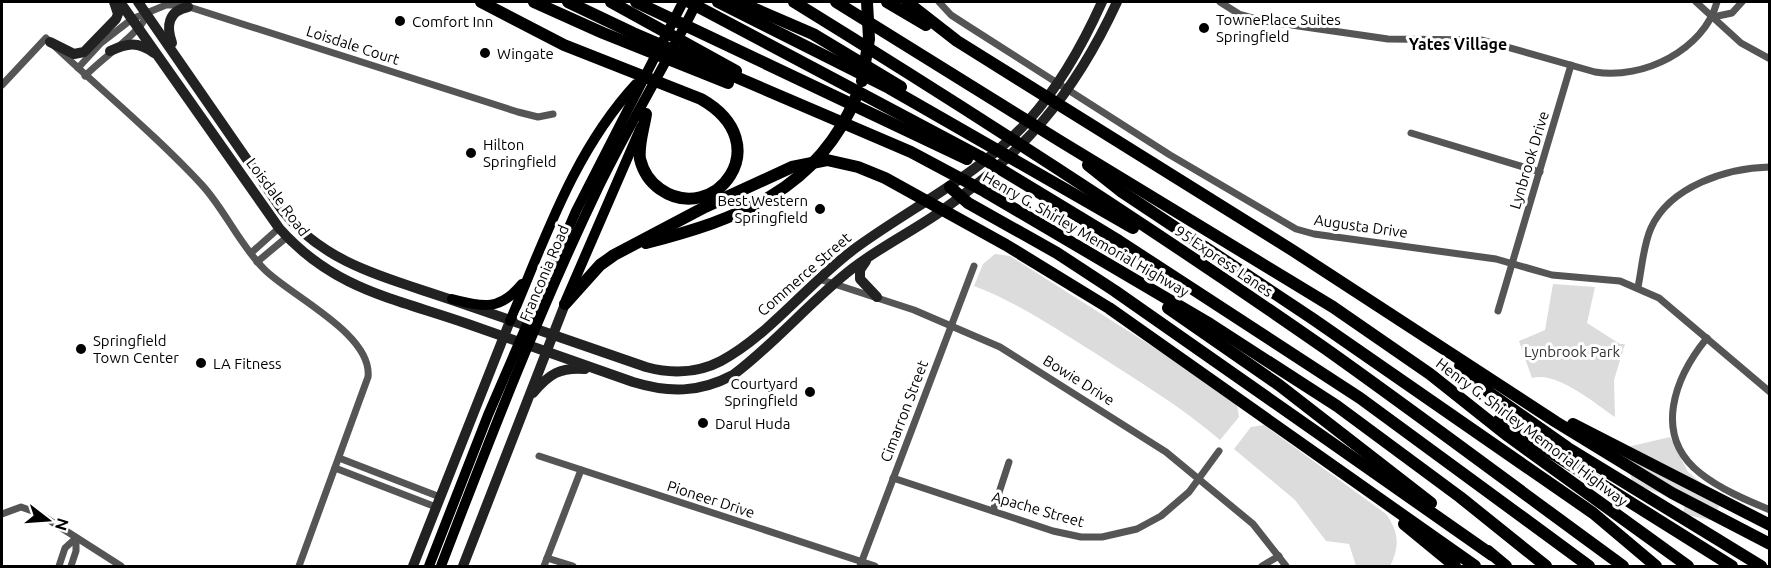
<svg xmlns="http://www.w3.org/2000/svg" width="1771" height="568" viewBox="0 0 1771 568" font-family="Ubuntu,sans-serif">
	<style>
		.green { fill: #dcdcdc }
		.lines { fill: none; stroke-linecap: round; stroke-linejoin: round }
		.street { stroke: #555; stroke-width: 7 }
		.secondary { stroke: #222; stroke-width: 10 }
		.primary { stroke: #000; stroke-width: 10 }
		.highway { stroke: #000; stroke-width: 12 }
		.poi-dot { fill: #000; stroke: #fff; stroke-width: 2 }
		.labels { text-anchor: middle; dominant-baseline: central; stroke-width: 6; stroke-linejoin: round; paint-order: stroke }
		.poi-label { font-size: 15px; fill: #000; stroke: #fff; text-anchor: start }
		.street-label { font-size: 15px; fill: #000; stroke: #fff }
		.park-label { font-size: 15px; fill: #333; stroke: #fff }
		.neighbourhood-label { font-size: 16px; font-weight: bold; fill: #000; stroke: #fff }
	</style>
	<rect width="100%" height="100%" fill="#fff"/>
	<!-- green -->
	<g class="green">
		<path d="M995,254L1010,256L1180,364L1237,405L1239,417L1220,440C1182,407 1138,381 1095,353C1056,329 1017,302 974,286L983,264Z"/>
		<path d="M1553,284L1595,287L1587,323L1620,344H1625L1614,380L1615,417C1594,403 1557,371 1532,378L1519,341L1545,330Z"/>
		<path d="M1264,425L1386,514C1399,532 1400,547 1390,566H1356L1349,544L1326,541L1295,500L1234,449L1251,427Z"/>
		<path d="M1670,437L1688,472L1723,501L1710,520L1683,514L1685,502L1633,484L1623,448Z"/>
	</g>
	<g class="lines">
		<!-- street -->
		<g class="street">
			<path d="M939,2L951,15L968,26L1170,155L1296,229L1314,234L1496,259L1552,275L1620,281L1659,298L1770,392"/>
			<path d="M1220,2L1239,14L1264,21L1388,39L1482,40L1595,72C1643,80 1704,50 1717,2"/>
			<path d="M1696,2L1741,43L1770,59"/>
			<path d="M1713,17L1732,13L1742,2"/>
			<path d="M78,68L101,43L132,19L166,5H183L518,112L538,117L553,114"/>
			<path d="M85,76C102,58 140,33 147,15"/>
			<path d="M2,85L46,38C97,87 153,132 202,185C225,210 239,244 264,269C289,295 373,334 368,377L299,566"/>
			<path d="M1411,133L1540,172"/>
			<path d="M251,253L279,228"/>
			<path d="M257,262L287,237"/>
			<path d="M819,279L914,310L1000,347L1166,452L1253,524L1286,566"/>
			<path d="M1638,287C1642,268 1643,246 1651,228C1670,186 1727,168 1770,167"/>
			<path d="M1498,311L1571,65"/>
			<path d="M1707,338C1675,377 1652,435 1700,473C1720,489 1746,500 1770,510"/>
			<path d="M539,456L875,566"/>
			<path d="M339,458L440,497"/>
			<path d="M335,468L436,507"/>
			<path d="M893,478L1053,531L1081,537H1102L1137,529L1161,516L1189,492L1219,451"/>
			<path d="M993,511L1009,462"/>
			<path d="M2,514L21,507L38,513L121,566"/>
			<path d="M547,558L573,566"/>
			<path d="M59,566L65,548L76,538"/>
			<path d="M71,566L76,551V538"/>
			<path d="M544,566L581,470"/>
			<path d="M860,566L974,266"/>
			<path d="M1262,566L1279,556"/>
		</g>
		<!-- secondary -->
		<g class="secondary">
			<path d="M120,2L279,228C334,290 394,298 468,324C523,343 578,363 633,382C669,393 699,393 733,375C776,343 810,301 853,268C879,248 909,233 937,214C1023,154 1073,97 1117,2"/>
			<path d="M138,2L282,210C325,265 389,278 452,300C517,322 581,345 646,367C671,374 698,373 721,361C770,335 811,280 857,247C915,205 979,175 1028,121C1060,86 1083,44 1102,2"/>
			<path d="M50,42L74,54L84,52L116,19L118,14L114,2"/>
			<path d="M172,43C166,26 168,11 188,7"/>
			<path d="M110,51C127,43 138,41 154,53"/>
			<path d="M866,261L860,270V279L877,297"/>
			<path d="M533,393C549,374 560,367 585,369"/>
			<path d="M413,566L510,321"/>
			<path d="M463,566L565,304"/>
		</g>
		<!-- primary -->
		<g class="primary">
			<path d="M452,299C484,307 500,311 522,284"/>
			<path d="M566,300L641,127"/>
			<path d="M510,321C545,239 574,151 636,84"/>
			<path d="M429,566L488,415L576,211L683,2"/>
			<path d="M441,566C490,438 540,309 599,186C630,123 666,64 697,2"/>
		</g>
		<!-- highway -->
		<g class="highway">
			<path d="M481,2L564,45L701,99C780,144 714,227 660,189C650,182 643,171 640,159C638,145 644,128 646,114"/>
			<path d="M534,2L603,33L728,83"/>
			<path d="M568,2L633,33L911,152L984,191L1210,324L1337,406L1460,497L1546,566"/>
			<path d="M611,2L736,71"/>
			<path d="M636,2L967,159"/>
			<path d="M689,2L979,156L1119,241L1360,398L1589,566"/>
			<path d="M718,2L889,88L1133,228"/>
			<path d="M739,2L813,34L901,87"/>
			<path d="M794,2C974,113 1152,228 1326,349C1426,420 1524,494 1623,566"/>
			<path d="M836,2L1060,141L1333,307L1430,374L1508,436L1688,566"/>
			<path d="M887,2L926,25"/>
			<path d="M907,2L957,41L1292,250L1556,422L1672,493L1770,544"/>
			<path d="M862,81L869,39L867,2"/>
			<path d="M1088,165L1122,192L1313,319L1593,513L1656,566"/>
			<path d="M950,187L968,203L1057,253L1115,291L1492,555"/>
			<path d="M646,243C738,219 817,191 856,97"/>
			<path d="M565,304L600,265L614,255L705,207L792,167L827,160L858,167L885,178L1006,245L1109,308L1475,566"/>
			<path d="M1168,308L1279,385L1431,503"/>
			<path d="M1460,366L1491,394L1568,448L1761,566"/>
			<path d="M1499,420L1732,566"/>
			<path d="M1573,424L1770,525"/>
			<path d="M1404,524L1455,566"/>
			<path d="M1488,551L1506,566"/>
		</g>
	</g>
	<!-- markers -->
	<g class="poi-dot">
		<circle cx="400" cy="21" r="6"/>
		<circle cx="1204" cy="28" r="6"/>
		<circle cx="485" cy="53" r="6"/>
		<circle cx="471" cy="153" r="6"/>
		<circle cx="820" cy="209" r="6"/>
		<circle cx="81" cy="349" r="6"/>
		<circle cx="201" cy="363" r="6"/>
		<circle cx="810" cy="392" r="6"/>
		<circle cx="703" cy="423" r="6"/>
	</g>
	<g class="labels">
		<!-- poi labels -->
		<g class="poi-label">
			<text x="1216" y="19">TownePlace Suites<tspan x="1216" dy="17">Springfield</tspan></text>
			<text x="412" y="21">Comfort Inn</text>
			<text x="497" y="53">Wingate</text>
			<text x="483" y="144">Hilton<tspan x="483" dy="17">Springfield</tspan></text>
			<text x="808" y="200" text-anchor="end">Best Western<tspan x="808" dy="17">Springfield</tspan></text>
			<text x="93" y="340">Springfield<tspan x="93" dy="17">Town Center</tspan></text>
			<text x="213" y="363">LA Fitness</text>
			<text x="798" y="383" text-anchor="end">Courtyard<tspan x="798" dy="17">Springfield</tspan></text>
			<text x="715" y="423">Darul Huda</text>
		</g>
		<!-- street labels -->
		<g class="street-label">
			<text transform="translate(353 45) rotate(18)">Loisdale Court</text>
			<text transform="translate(1529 160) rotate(-73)">Lynbrook Drive</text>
			<text transform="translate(278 197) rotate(53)">Loisdale Road</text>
			<text transform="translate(1361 226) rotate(8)">Augusta Drive</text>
			<text transform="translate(1086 234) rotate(30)">Henry G. Shirley Memorial Highway</text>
			<text transform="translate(1224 261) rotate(34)">95 Express Lanes</text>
			<text transform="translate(544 273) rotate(-67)">Franconia Road</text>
			<text transform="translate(804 274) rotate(-41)">Commerce Street</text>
			<text transform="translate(1079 380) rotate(32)">Bowie Drive</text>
			<text transform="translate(904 411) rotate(-69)">Cimarron Street</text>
			<text transform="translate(1532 432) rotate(37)">Henry G. Shirley Memorial Highway</text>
			<text transform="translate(711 499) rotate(18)">Pioneer Drive</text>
			<text transform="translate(1038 509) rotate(16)">Apache Street</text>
		</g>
		<!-- park labels -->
		<g class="park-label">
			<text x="1572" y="351">Lynbrook Park</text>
		</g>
		<!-- neighbourhood labels -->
		<g class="neighbourhood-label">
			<text x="1458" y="44">Yates Village</text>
		</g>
	</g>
	<!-- border -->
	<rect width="1771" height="568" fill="none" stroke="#000000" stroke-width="6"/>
	<!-- north arrow -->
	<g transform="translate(48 520) rotate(107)" stroke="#ffffff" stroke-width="4.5" paint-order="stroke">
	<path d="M0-4.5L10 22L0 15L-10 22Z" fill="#000000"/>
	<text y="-9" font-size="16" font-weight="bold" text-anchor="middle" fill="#000000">N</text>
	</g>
</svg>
